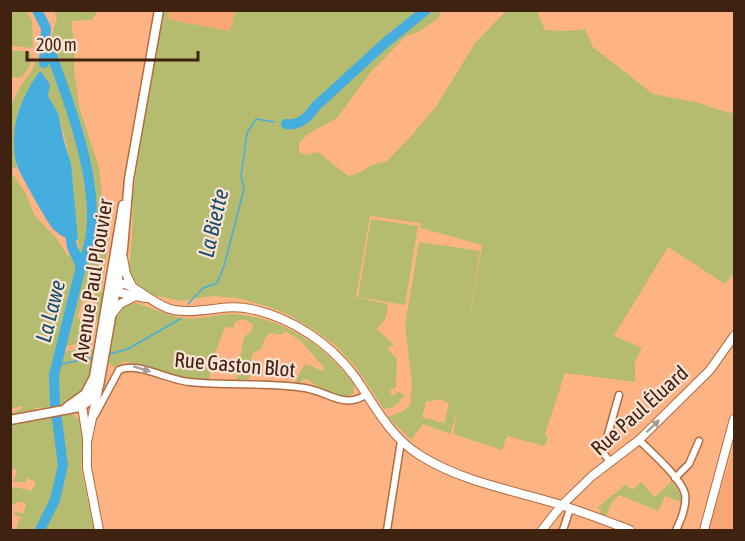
<svg xmlns="http://www.w3.org/2000/svg" width="745" height="541" viewBox="0 0 745 541" font-family="'Asap Condensed',sans-serif">
	<style>
		.built { fill: #f8a774 }
		.green { fill: #b6bc6f; fill-rule: evenodd }
		.water { fill: #46aedf }
		.lines { fill: none; stroke-linecap: round; stroke-linejoin: round }
		.stream { stroke: #46aedf; stroke-width: 1.5 }
		.river { stroke: #46aedf; stroke-width: 10 }
		.minor-casing { stroke: #b16c3f; stroke-width: 9 }
		.tertiary-casing { stroke: #b16c3f; stroke-width: 10 }
		.secondary-casing { stroke: #b16c3f; stroke-width: 11 }
		.minor { stroke: #fff; stroke-width: 6 }
		.tertiary { stroke: #fff; stroke-width: 8 }
		.secondary { stroke: #fff; stroke-width: 8 }
		.oneway { fill: #a99c93 }
		.labels { text-anchor: middle; dominant-baseline: central; stroke-width: 4.5; stroke-linejoin: round; paint-order: stroke }
		.street-label { font-size: 21px; fill: #3f220f; stroke: #fae2d4 }
		.water-label { font-size: 22px; font-style: italic; fill: #144d66; stroke: #fae2d4 }
	</style>
	<rect width="100%" height="100%" fill="#feb385"/>
	<!-- built -->
	<g class="built">
		<path d="M169,11H235L230,31L171,20L168,17Z"/>
		<path d="M734,443V530H704L706,518L717,503Z"/>
	</g>
	<!-- green -->
	<g class="green">
		<path d="M11,10L26,11L32,20L33,48L11,46Z"/>
		<path d="M53,11H98L92,20L71,21L75,49L74,69L79,106L99,167L104,215L109,236L101,293L107,292L102,322L95,321L93,311L95,294L84,295L77,318L91,323L90,330L85,341L66,347L64,352L86,347L96,351C89,390 78,408 35,408V410L11,416V413L23,408L20,406L11,409L10,170L25,192L35,216L57,239L68,256L79,248C69,195 77,145 48,96L14,147L17,167L11,169V105L21,85L32,70L36,60L47,52L57,18Z"/>
		<path d="M163,11H169L168,17L171,20L230,31L235,11H441L439,18L417,33L406,36L371,72L337,118L308,134L299,143V152L306,155L318,152L348,176C366,173 367,163 386,162L412,135L437,105L475,43L506,11H537L545,30L565,31L585,29L593,47L653,94L699,103L726,112L734,113V273L725,284L668,247L614,336L642,348L635,362V382L565,373L545,434L548,439L544,446L507,436L502,450L453,434L457,413L450,434L423,424L411,440L388,417L403,411L410,405L412,385L405,325L419,242L480,251L467,336L482,245L421,228L420,223L370,216L356,297L388,304L386,318L377,329L394,345L387,348L397,359L396,387L390,391L392,396L399,392L405,395C399,403 394,409 384,409L355,366L334,344L316,331L289,315L272,308L238,298L212,296L182,301L147,294L133,279L129,268L132,238L133,195L145,110ZM441,399L449,404L444,423L422,417L426,402Z"/>
		<path d="M11,50L30,52C34,62 28,69 22,77L11,78Z"/>
		<path d="M371,219L418,226L405,305L358,297Z"/>
		<path d="M136,303C153,308 167,316 184,318C200,320 215,314 230,314C280,315 325,345 354,384V393L346,397L316,390L317,386L306,379L302,380L300,385H294L302,368L306,364L323,371L324,368L301,341L285,331L281,335L270,333L265,338L261,349L252,354L249,379L236,381L244,337L251,332L253,325C247,320 243,318 235,322L233,328L225,327L214,356L209,380H190L126,361L114,367L106,361C108,355 111,349 112,343C115,323 110,306 136,303Z"/>
		<path d="M66,412L72,413L81,422L83,436L81,468L94,530H11V528L16,530L19,520L23,518L14,515L15,511L23,514L26,504L17,501L16,505L11,503V490L15,487L32,491L36,482L27,478L26,482H13L17,471L11,468V424Z"/>
		<path d="M672,481L681,495V502L665,496L658,511L619,495L612,502L606,517L599,515L601,510L597,508L626,484L632,490L641,482L655,497Z"/>
	</g>
	<!-- water -->
	<path class="water" d="M40,71L50,84L48,96L58,113L64,141L71,164L78,240C70,241 59,235 53,229C46,220 23,179 18,168C15,161 14,152 14,145C13,118 24,93 40,71Z"/>
	<g class="lines">
		<!-- stream -->
		<g class="stream">
			<path d="M188,304L203,288L217,283L224,266L244,189L241,176L247,133L256,119L274,122"/>
			<path d="M110,354L128,349L180,319"/>
			<path d="M56,365L92,358"/>
		</g>
		<!-- river -->
		<g class="river">
			<path d="M37,10L46,28L44,63"/>
			<path d="M46,39C67,99 113,207 81,266"/>
			<path d="M286,124C300,126 308,117 316,106L385,43L426,10"/>
			<path d="M40,530L55,500L63,465L55,405L54,375L81,266L72,247L69,227"/>
		</g>
		<!-- minor casing -->
		<g class="minor-casing">
			<g id="minor">
				<path d="M95,415L119,370C137,361 169,381 190,382C228,386 267,382 305,388C329,392 343,409 366,395"/>
				<path d="M639,440C651,452 681,478 685,494C687,506 681,520 676,530"/>
				<path d="M609,461L603,452L619,395"/>
				<path d="M675,478L689,464L699,441"/>
				<path d="M387,530L401,441"/>
				<path d="M563,530L570,509"/>
			</g>
		</g>
		<!-- tertiary casing -->
		<g class="tertiary-casing">
			<g id="tertiary">
				<path d="M123,258L126,274L132,286"/>
				<path d="M115,284L121,293L146,298"/>
				<path d="M113,287L118,283C137,284 153,306 174,310C200,315 225,303 251,309C292,318 330,343 355,377C375,406 390,437 421,456C463,482 512,490 558,504C582,512 607,521 630,530"/>
				<path d="M112,314L120,304L134,297"/>
				<path d="M98,390L87,442V468L99,530"/>
				<path d="M87,438L82,406L93,388L96,376"/>
				<path d="M542,530L561,506L592,476L639,440L710,370L734,336"/>
				<path d="M704,530L734,419"/>
			</g>
		</g>
		<!-- secondary casing -->
		<g class="secondary-casing">
			<g id="secondary">
				<path d="M67,407L85,394L94,377L123,205"/>
				<path d="M10,420L80,407C90,402 95,396 99,386L123,249L129,179L159,10"/>
			</g>
		</g>
		<!-- minor -->
		<use href="#minor" class="minor"/>
		<!-- tertiary -->
		<use href="#tertiary" class="tertiary"/>
		<!-- secondary -->
		<use href="#secondary" class="secondary"/>
	</g>
	<!-- one-way arrows -->
	<defs><path id="oneway-solid" d="M-6-.8H1V-3.2L6.5 0L1 3.2V.8H-6Z" transform="scale(1.5)"/></defs>
	<g class="oneway">
		<use href="#oneway-solid" transform="translate(142 369) rotate(17)"/>
		<use href="#oneway-solid" transform="translate(653 426) rotate(-44)"/>
	</g>
	<g class="labels">
		<!-- street labels -->
		<g class="street-label">
			<text transform="translate(92 280) rotate(-81)">Avenue Paul Plouvier</text>
			<text transform="translate(235 364) rotate(5)">Rue Gaston Blot</text>
			<text transform="translate(639 410) rotate(-42)">Rue Paul Éluard</text>
		</g>
		<!-- water labels -->
		<g class="water-label">
			<text transform="translate(213 223) rotate(-77)">La Biette</text>
			<text transform="translate(50 311) rotate(-76)">La Lawe</text>
		</g>
	</g>
	<!-- border -->
	<rect width="745" height="541" fill="none" stroke="#3f220f" stroke-width="24"/>
	<!-- scale -->
	<path d="M27 51v9h171v-9" fill="none" stroke="#3f220f" stroke-width="3"/>
	<text x="36" y="51" font-size="18" fill="#3f220f" stroke="#fae2d4" stroke-width="4.5" paint-order="stroke">200 m</text>
</svg>
